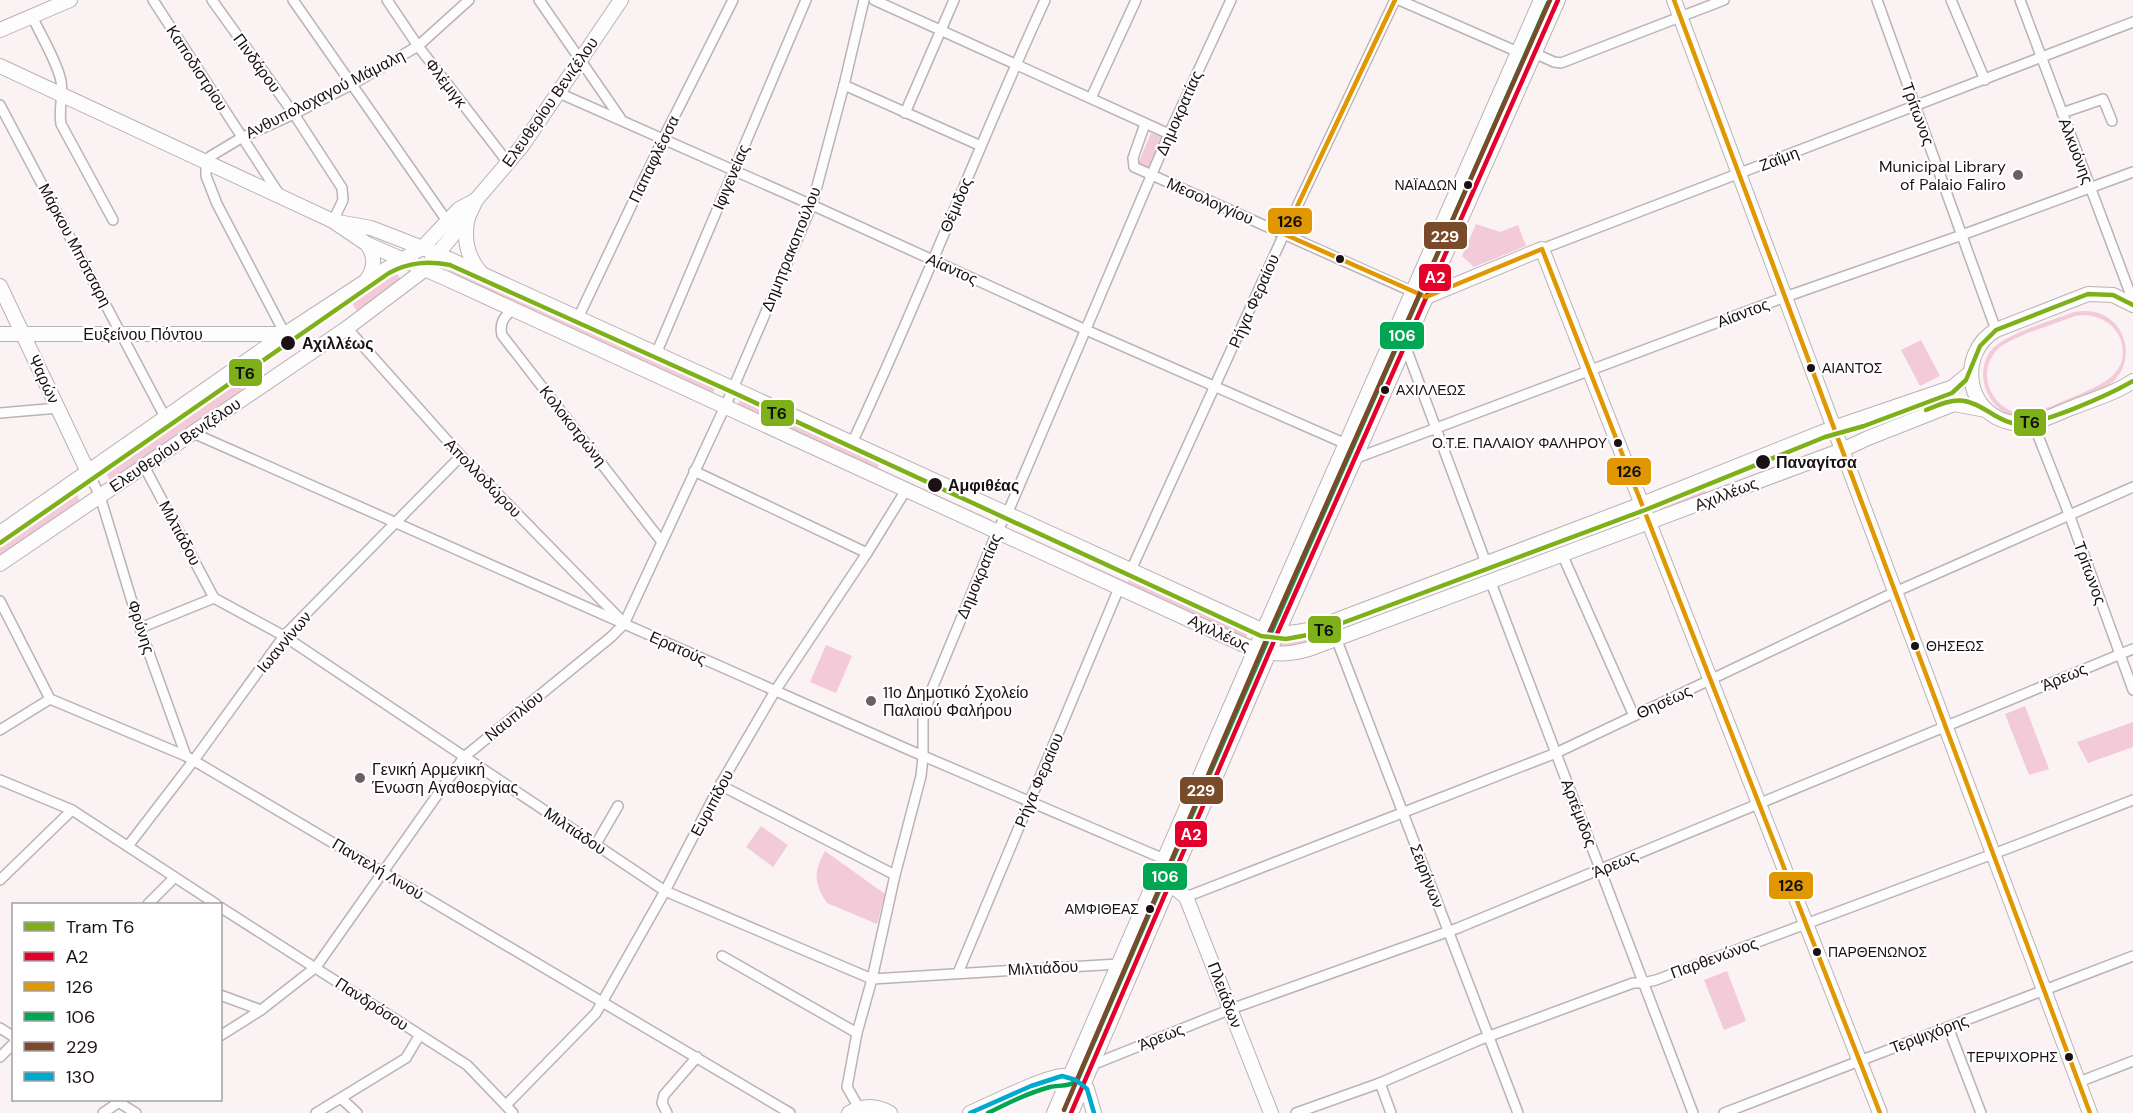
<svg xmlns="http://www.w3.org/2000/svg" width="2133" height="1113" viewBox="0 0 2133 1113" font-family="'DM Sans',sans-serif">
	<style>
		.green { fill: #f3cad8; fill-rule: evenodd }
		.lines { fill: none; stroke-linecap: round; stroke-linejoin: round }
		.street-casing { stroke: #bbb2b4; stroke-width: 12 }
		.secondary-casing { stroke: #bbb2b4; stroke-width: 16 }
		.street { stroke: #fefdfd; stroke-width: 9 }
		.secondary { stroke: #fefdfd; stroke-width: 14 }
		.bus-1-casing { stroke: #fff; stroke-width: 9 }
		.bus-2-casing { stroke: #fff; stroke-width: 9 }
		.bus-3-casing { stroke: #fff; stroke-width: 9 }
		.bus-4-casing { stroke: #fff; stroke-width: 9 }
		.bus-5-casing { stroke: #fff; stroke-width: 9 }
		.bus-1 { stroke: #e4002b; stroke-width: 4.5 }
		.bus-2 { stroke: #e19702; stroke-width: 4.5 }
		.bus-3 { stroke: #00a651; stroke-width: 4.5 }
		.bus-4 { stroke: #7a4b2a; stroke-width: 4.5 }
		.bus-5 { stroke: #00a9ce; stroke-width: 4.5 }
		.tram-1-casing { stroke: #fff; stroke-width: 9 }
		.tram-1 { stroke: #7eb01a; stroke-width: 4.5 }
		.poi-dot { fill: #696063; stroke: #fff; stroke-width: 2 }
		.bus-dot { fill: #1b1115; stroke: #fff; stroke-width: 2 }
		.labels { text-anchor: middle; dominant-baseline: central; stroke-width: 4.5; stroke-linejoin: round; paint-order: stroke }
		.bus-label { font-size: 14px; fill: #1b1115; stroke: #fff; text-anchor: end }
		.street-label { font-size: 16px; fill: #1b1115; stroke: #fff }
		.poi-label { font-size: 16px; fill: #1b1115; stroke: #fff; text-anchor: start }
		.stop-label { font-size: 16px; font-weight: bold; fill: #1b1115; stroke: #fff; text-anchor: start }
		.line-badge { stroke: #fff; stroke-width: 2 }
		.badge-label { font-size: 16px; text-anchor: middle; font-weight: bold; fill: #fff }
		.pale-badge-label { font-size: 16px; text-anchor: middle; font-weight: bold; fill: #111 }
	</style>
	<rect width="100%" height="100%" fill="#fbf2f4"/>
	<!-- green -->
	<g class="green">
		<path d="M1151,133L1163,138L1149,171L1137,166Z"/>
		<path d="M1476,224L1500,232L1518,225L1526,246L1474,267L1462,256Z"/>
		<path d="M452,264L717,384L712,395L447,274Z"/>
		<path d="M393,268L403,283L359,314L348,297Z"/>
		<path d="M2083,311C2091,311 2098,312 2105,316C2131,330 2133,368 2109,385C2098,393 2048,412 2033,416C1994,426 1967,375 1994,347C2009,333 2053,320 2074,312ZM2083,315C2099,316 2113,322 2120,338C2133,374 2099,386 2073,397C2060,402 2048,408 2035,412C2000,422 1972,379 1996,351C2008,337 2056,324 2075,316Z"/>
		<path d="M1921,340L1940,376L1920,386L1901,350Z"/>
		<path d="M235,377L245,393L112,484L104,469Z"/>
		<path d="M742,395L995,513L994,516L879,464L878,468L992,520L990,524L737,406Z"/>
		<path d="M1822,436L1824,441L1704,487L1706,493L1827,448L1829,452L1663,515L1658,501Z"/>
		<path d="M75,488L81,505L0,560V538Z"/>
		<path d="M1625,515L1628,525L1587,540L1585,537L1573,541L1572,539L1566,541L1565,537Z"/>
		<path d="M1017,522L1243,626L1241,630L1248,633L1245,640L1011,534L1013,530L1128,582L1129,578L1015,526Z"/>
		<path d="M1548,544L1551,549L1563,545L1565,549L1474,582L1470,573Z"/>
		<path d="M1465,574L1468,584L1310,643L1280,648L1285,635Z"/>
		<path d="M826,645L852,656L836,693L810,682Z"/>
		<path d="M2025,706L2049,769L2029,775L2005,714Z"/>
		<path d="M2133,722V747L2088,763L2077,742Z"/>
		<path d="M761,826L788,845L773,867L746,847Z"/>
		<path d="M825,851L885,894L877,924L827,903C813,883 814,871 825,851Z"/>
		<path d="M1727,971L1746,1021L1724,1030L1704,980Z"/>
	</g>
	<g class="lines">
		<!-- street casing -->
		<g class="street-casing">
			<g id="street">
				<path d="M153,0L279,194"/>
				<path d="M212,0L294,114L342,188L343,200L333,221"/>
				<path d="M293,0L447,221"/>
				<path d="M387,0L418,46L509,164"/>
				<path d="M539,0L621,119"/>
				<path d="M874,0L1169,134"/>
				<path d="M1399,0L1518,52"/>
				<path d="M1877,0L1996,330"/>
				<path d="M1951,0L1985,80"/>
				<path d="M2020,0L2133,301"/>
				<path d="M32,16C41,36 54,56 60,77C65,92 58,108 61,124L113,220"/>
				<path d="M1534,53L1554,62L1561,63L1724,0"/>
				<path d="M844,85L981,146"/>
				<path d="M559,93L812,205L1086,330L1346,444"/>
				<path d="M1091,98L1136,0"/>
				<path d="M0,105L166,419"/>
				<path d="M905,113L954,0"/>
				<path d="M2062,113L2103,99L2112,121"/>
				<path d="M1145,124L1133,158L1134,167L1413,292"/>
				<path d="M1542,249L2133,22"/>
				<path d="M513,309C504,317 499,323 502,335L662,542"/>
				<path d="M578,318L663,139L733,0"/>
				<path d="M347,328L461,456L620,619"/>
				<path d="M285,334L217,204L206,176V162L211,156L241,138L294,114L351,85L418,46L469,0"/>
				<path d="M1405,345L1486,563"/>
				<path d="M656,354L806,0"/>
				<path d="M0,413L58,408"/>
				<path d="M2033,423L2069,514L2133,690"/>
				<path d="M193,433L907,749L1164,859"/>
				<path d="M852,443C921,297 978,146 1045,0"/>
				<path d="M1354,459L1785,297L1962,235L2133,172"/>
				<path d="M144,466L214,598L284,636L665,891L872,979L1118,964"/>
				<path d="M694,471L867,553"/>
				<path d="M88,472L100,496L140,628L186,756"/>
				<path d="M1562,554L1634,716"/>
				<path d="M1131,570L1284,234L1395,0"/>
				<path d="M1490,580L1693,1113"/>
				<path d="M0,601L50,699L186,756L790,1113"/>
				<path d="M140,628L214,598"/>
				<path d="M1336,638L1518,1113"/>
				<path d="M0,730L50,699"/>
				<path d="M0,780L72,810L216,904"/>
				<path d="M720,785L895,875"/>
				<path d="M596,844L618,806"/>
				<path d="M128,846L194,760L284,636L461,456"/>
				<path d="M0,880L72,810"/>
				<path d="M1186,897L1556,753L1895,592L2133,487"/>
				<path d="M148,904L174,878"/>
				<path d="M220,907L467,1065L513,1113"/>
				<path d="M722,956L857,1033"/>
				<path d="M958,973L1119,588"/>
				<path d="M220,995L261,1010"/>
				<path d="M1948,1027L1981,1113"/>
				<path d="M0,1028L14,1037"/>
				<path d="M220,1036L261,1010L316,967L464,757L611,637L624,624L728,400L812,205L844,85L864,0"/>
				<path d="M0,1057L14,1043"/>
				<path d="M1092,1065L1231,1009L1458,928L2133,649"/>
				<path d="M2079,1082L2133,1061"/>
				<path d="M1380,1083L1391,1113"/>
				<path d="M342,1099L357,1113"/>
				<path d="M115,1100L136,1113"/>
				<path d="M506,1105L596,1013L665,891L720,785L775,691L867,553L906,490"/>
				<path d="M859,1108L847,1087L857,1033L872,979L895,875L921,776L923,757V719L932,689L997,532L1011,505L1169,134L1231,0"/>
				<path d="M103,1113L122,1100"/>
				<path d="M316,1113L406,1058L419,1036"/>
				<path d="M667,1113L662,1103L664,1095L697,1057"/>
				<path d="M1296,1113L1380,1083L1479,1040L1633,983H1643L1656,980L2009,848L2133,800"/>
				<path d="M1724,1113L2133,956"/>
			</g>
		</g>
		<!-- secondary casing -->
		<g class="secondary-casing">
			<g id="secondary">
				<path d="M1674,0L2090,1113"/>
				<path d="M0,30L70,0"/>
				<path d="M0,66L333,221L367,244L445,278L1244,645C1267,655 1285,656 1309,649L1842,450L1868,438L1954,404L1986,410"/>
				<path d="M468,217C463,238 467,257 481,273"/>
				<path d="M338,222L371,228L438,254L1264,631C1282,635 1298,633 1316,628L1642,504L1833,428L1953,387L1970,373"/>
				<path d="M366,281C375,268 376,257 367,244"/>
				<path d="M0,286L88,472"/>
				<path d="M1423,296L1426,297L1542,249L1880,1113"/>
				<path d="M2133,305L2113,295L2088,294L1996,330C1957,353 1965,415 2013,423C2019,424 2025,424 2031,423C2046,420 2060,412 2074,407C2094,399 2116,393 2133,381"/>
				<path d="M0,334H285"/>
				<path d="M0,533L285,334L366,281L422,248L459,209L476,200"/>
				<path d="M0,564L347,328L424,270L468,217L476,200L522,146L621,0"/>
				<path d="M1170,884L1186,897L1271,1113"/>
				<path d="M849,1113C863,1105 876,1105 890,1113"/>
				<path d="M970,1113C988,1105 1047,1076 1062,1076C1071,1076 1081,1083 1087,1089L1094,1113"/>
				<path d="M1054,1113L1255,650L1541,0"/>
				<path d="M1071,1113L1277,634L1558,0"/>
			</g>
		</g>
		<!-- street -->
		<use href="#street" class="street"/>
		<!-- secondary -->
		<use href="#secondary" class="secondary"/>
		<!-- bus-1 casing -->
		<g class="bus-1-casing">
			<path id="bus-1" d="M1071,1113L1277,634L1558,0"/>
		</g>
		<!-- bus-2 casing -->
		<g class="bus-2-casing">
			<g id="bus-2">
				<path d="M1395,0L1284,234L1426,297L1542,249L1880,1113"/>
				<path d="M1674,0L2090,1113"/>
			</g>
		</g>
		<!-- bus-3 casing -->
		<g class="bus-3-casing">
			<path id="bus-3" d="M988,1113C1008,1103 1028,1093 1050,1087C1058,1085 1070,1087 1077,1081L1262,653L1548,3"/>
		</g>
		<!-- bus-4 casing -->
		<g class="bus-4-casing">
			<path id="bus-4" d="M1064,1110L1270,631L1550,0"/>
		</g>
		<!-- bus-5 casing -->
		<g class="bus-5-casing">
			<path id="bus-5" d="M970,1113L1031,1086L1062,1076L1076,1080L1087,1089L1094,1113"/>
		</g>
		<!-- bus-1 -->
		<use href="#bus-1" class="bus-1"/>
		<!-- bus-2 -->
		<use href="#bus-2" class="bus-2"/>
		<!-- bus-3 -->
		<use href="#bus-3" class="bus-3"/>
		<!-- bus-4 -->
		<use href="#bus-4" class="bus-4"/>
		<!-- bus-5 -->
		<use href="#bus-5" class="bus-5"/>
		<!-- tram-1 casing -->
		<g class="tram-1-casing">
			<g id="tram-1">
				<path d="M1926,410C1958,396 1965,397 1994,415C2001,419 2008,423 2016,424C2040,426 2111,394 2133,381"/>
				<path d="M0,543L389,273C409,262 428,261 450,265L732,392L1261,636L1286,639L1313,634L1645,510L1825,437L1864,426L1952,393L1966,380L1980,346L1996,330L2088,294L2113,295L2133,305"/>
			</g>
		</g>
		<!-- tram-1 -->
		<use href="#tram-1" class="tram-1"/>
	</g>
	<!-- markers -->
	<g class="poi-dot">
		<circle cx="2018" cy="175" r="6"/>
		<circle cx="871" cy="701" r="6"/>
		<circle cx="360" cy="778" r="6"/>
	</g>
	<g class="bus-dot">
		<circle cx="1468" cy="185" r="5"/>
		<circle cx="1340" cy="259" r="5"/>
		<circle cx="288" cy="343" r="8"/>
		<circle cx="1811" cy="368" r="5"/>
		<circle cx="1385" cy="390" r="5"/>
		<circle cx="1618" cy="443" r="5"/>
		<circle cx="1763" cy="462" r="8"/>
		<circle cx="935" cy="485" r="8"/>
		<circle cx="1915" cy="646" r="5"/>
		<circle cx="1150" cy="909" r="5"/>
		<circle cx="1817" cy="952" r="5"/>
		<circle cx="2069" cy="1057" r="5"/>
	</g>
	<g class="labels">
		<!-- bus labels -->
		<g class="bus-label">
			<text x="1457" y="185">ΝΑΪΑΔΩΝ</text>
			<text x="1822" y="368" text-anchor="start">ΑΙΑΝΤΟΣ</text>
			<text x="1396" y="390" text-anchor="start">ΑΧΙΛΛΕΩΣ</text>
			<text x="1607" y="443">Ο.Τ.Ε. ΠΑΛΑΙΟΥ ΦΑΛΗΡΟΥ</text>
			<text x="1926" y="646" text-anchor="start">ΘΗΣΕΩΣ</text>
			<text x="1139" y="909">ΑΜΦΙΘΕΑΣ</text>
			<text x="1828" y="952" text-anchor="start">ΠΑΡΘΕΝΩΝΟΣ</text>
			<text x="2058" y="1057">ΤΕΡΨΙΧΟΡΗΣ</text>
		</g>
		<!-- street labels -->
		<g class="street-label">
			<text transform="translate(257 63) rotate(54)">Πινδάρου</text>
			<text transform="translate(197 68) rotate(57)">Καποδιστρίου</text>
			<text transform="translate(446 83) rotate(52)">Φλέμιγκ</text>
			<text transform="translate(325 94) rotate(-27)">Ανθυπολοχαγού Μάμαλη</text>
			<text transform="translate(550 102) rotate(-55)">Ελευθερίου Βενιζέλου</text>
			<text transform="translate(1179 113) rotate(-66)">Δημοκρατίας</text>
			<text transform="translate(1918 114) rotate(70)">Τρίτωνος</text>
			<text transform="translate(2076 151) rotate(69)">Αλκυόνης</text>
			<text transform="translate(654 159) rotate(-64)">Παπαφλέσσα</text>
			<text transform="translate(1779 159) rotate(-21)">Ζαΐμη</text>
			<text transform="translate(731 177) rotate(-67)">Ιφιγενείας</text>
			<text transform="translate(1210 201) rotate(24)">Μεσολογγίου</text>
			<text transform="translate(956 205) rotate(-67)">Θέμιδος</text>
			<text transform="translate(75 245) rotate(62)">Μάρκου Μπότσαρη</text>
			<text transform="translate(791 249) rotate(-68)">Δημητρακοπούλου</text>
			<text transform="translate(952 269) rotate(24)">Αίαντος</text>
			<text transform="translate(1254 301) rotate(-66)">Ρήγα Φεραίου</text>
			<text transform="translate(1743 313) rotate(-21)">Αίαντος</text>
			<text x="143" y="334">Ευξείνου Πόντου</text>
			<text transform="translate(44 379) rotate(65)">Ψαρών</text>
			<text transform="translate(573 426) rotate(52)">Κολοκοτρώνη</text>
			<text transform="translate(175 445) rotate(-34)">Ελευθερίου Βενιζέλου</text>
			<text transform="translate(483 478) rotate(46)">Απολλοδώρου</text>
			<text transform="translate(1726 494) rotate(-21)">Αχιλλέως</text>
			<text transform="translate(180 533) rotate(62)">Μιλτιάδου</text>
			<text transform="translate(2090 573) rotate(70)">Τρίτωνος</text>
			<text transform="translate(979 576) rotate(-67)">Δημοκρατίας</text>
			<text transform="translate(141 627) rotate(72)">Φρύνης</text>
			<text transform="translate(1219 633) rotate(25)">Αχιλλέως</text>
			<text transform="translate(284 642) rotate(-50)">Ιωαννίνων</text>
			<text transform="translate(678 648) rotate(24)">Ερατούς</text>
			<text transform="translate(2064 677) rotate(-23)">Άρεως</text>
			<text transform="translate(1664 702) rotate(-25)">Θησέως</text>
			<text transform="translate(514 716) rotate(-39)">Ναυπλίου</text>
			<text transform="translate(1039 780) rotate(-67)">Ρήγα Φεραίου</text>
			<text transform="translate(712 803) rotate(-62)">Ευριπίδου</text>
			<text transform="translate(1579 813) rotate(69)">Αρτέμιδος</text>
			<text transform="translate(575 831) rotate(34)">Μιλτιάδου</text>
			<text transform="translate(1615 864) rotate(-23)">Άρεως</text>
			<text transform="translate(378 869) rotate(31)">Παντελή Λινού</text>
			<text transform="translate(1427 876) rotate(69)">Σειρήνων</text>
			<text transform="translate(1714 958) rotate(-20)">Παρθενώνος</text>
			<text transform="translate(1043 968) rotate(-3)">Μιλτιάδου</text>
			<text transform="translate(1225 995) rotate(69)">Πλειάδων</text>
			<text transform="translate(372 1004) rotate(33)">Πανδρόσου</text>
			<text transform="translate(1929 1034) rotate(-21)">Τερψιχόρης</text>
			<text transform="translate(1161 1037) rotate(-22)">Άρεως</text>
		</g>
		<!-- poi labels -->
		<g class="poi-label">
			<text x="2006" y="166" text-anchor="end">Municipal Library<tspan x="2006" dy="18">of Palaio Faliro</tspan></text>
			<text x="883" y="692">11ο Δημοτικό Σχολείο<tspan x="883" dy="18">Παλαιού Φαλήρου</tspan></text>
			<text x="372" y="769">Γενική Αρμενική<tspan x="372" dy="18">Ένωση Αγαθοεργίας</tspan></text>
		</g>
		<!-- stop labels -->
		<g class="stop-label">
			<text x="302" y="343">Αχιλλέως</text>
			<text x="1776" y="462">Παναγίτσα</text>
			<text x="948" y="485">Αμφιθέας</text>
		</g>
	</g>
	<g class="line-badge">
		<rect x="1267" y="207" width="46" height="28" rx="6" fill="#e19702"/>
		<rect x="1423" y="221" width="45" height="29" rx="6" fill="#7a4b2a"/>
		<rect x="1418" y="263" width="34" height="29" rx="6" fill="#e4002b"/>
		<rect x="1379" y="321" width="46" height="29" rx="6" fill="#00a651"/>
		<rect x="228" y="358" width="35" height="29" rx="6" fill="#7eb01a"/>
		<rect x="760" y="399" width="35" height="28" rx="6" fill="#7eb01a"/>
		<rect x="2013" y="408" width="34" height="29" rx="6" fill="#7eb01a"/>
		<rect x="1606" y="457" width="46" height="29" rx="6" fill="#e19702"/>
		<rect x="1307" y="615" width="35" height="29" rx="6" fill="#7eb01a"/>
		<rect x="1179" y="776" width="45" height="29" rx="6" fill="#7a4b2a"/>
		<rect x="1174" y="820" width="34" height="28" rx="6" fill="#e4002b"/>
		<rect x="1142" y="862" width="46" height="29" rx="6" fill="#00a651"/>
		<rect x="1768" y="871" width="46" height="29" rx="6" fill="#e19702"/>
	</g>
	<g class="badge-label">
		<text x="1445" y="242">229</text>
		<text x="1435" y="283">Α2</text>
		<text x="1402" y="341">106</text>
		<text x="1201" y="796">229</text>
		<text x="1191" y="840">Α2</text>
		<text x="1165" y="882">106</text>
	</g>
	<g class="pale-badge-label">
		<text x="1290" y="227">126</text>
		<text x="245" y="379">Τ6</text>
		<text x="777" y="419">Τ6</text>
		<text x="2030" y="428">Τ6</text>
		<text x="1629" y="477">126</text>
		<text x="1324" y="636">Τ6</text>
		<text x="1791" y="891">126</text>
	</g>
	<!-- legend -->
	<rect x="12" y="903" width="210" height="198" fill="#ffffff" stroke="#a4a0a1" stroke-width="1.5"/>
	<rect x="24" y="922" width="30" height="9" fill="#7eb01a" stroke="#a4a0a1" stroke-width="1.5"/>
	<text x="66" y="933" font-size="18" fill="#1b1115">Tram Τ6</text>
	<rect x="24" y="952" width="30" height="9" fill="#e4002b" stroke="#a4a0a1" stroke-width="1.5"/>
	<text x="66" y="963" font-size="18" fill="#1b1115">Α2</text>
	<rect x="24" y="982" width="30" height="9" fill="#e19702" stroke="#a4a0a1" stroke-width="1.5"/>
	<text x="66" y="993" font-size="18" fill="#1b1115">126</text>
	<rect x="24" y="1012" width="30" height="9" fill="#00a651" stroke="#a4a0a1" stroke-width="1.5"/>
	<text x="66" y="1023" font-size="18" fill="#1b1115">106</text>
	<rect x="24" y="1042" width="30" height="9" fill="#7a4b2a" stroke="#a4a0a1" stroke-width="1.5"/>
	<text x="66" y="1053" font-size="18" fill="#1b1115">229</text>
	<rect x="24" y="1072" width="30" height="9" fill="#00a9ce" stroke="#a4a0a1" stroke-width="1.5"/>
	<text x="66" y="1083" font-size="18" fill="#1b1115">130</text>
</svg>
